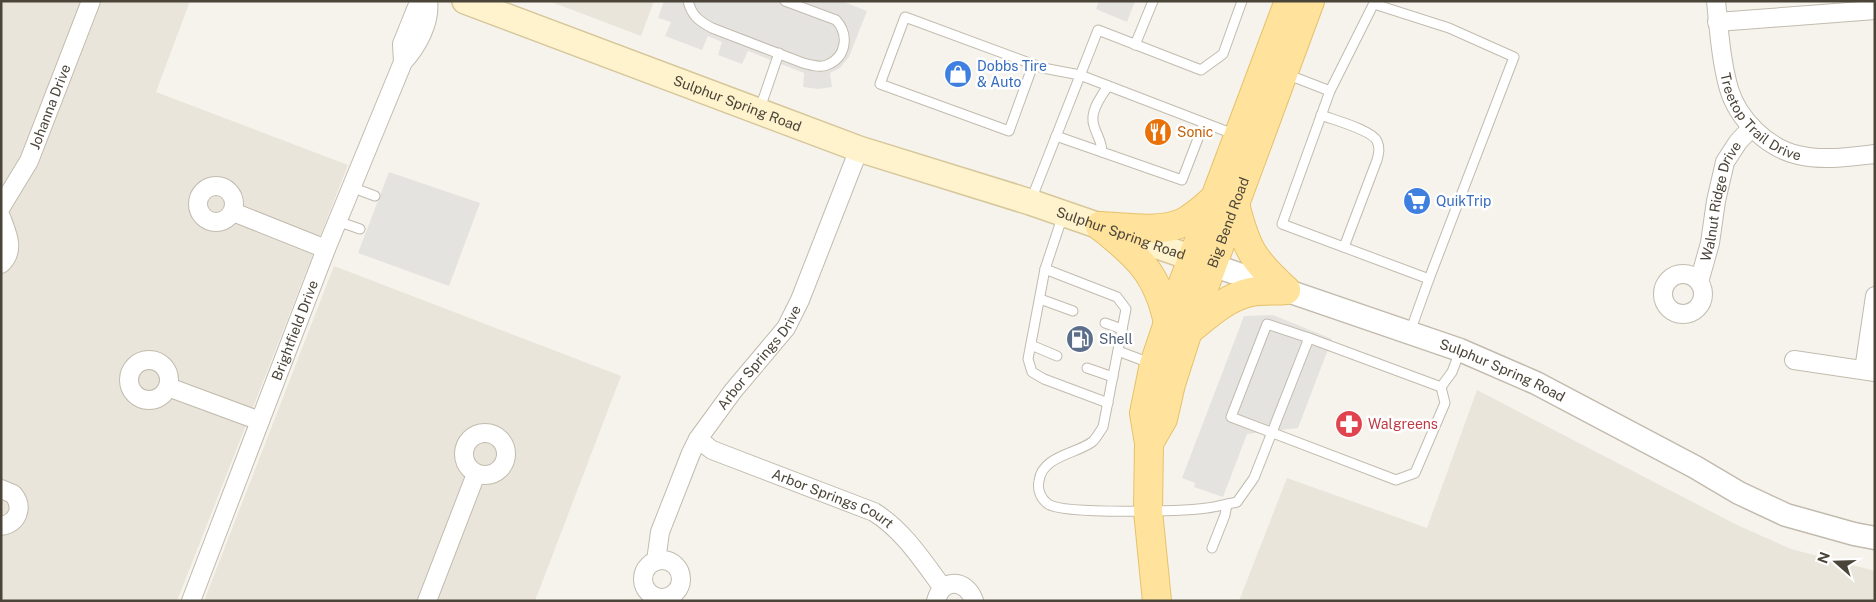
<svg xmlns="http://www.w3.org/2000/svg" width="1876" height="602" viewBox="0 0 1876 602" font-family="'Public Sans',sans-serif">
	<style>
		.residential { fill: #eae5da }
		.parking { fill: #e5e3e0 }
		.lines { fill: none; stroke-linecap: round; stroke-linejoin: round }
		.service-casing { stroke: #c2bbae; stroke-width: 11 }
		.minor-casing { stroke: #c2bbae; stroke-width: 20 }
		.tertiary-casing { stroke: #c2bbae; stroke-width: 25 }
		.secondary-casing { stroke: #d6c79b; stroke-width: 28 }
		.primary-casing { stroke: #e6c16a; stroke-width: 30 }
		.service { stroke: #fff; stroke-width: 9 }
		.minor { stroke: #fff; stroke-width: 18 }
		.tertiary { stroke: #fff; stroke-width: 22 }
		.secondary { stroke: #fff3cd; stroke-width: 25 }
		.primary { stroke: #ffe39c; stroke-width: 28 }
		.labels { text-anchor: middle; dominant-baseline: central; stroke-width: 5; stroke-linejoin: round; paint-order: stroke }
		.shop-label { font-size: 14px; fill: #366cbe; stroke: #fff; text-anchor: start }
		.street-label { font-size: 14px; fill: #4b4439; stroke: #fff }
		.food-label { font-size: 14px; fill: #c56008; stroke: #fff; text-anchor: start }
		.service-label { font-size: 14px; fill: #4e5e75; stroke: #fff; text-anchor: start }
		.health-label { font-size: 14px; fill: #be3a42; stroke: #fff; text-anchor: start }
	</style>
	<rect width="100%" height="100%" fill="#f6f3ec"/>
	<!-- residential -->
	<g class="residential">
		<path d="M1,1H190L156,92L348,165L177,601H1Z"/>
		<path d="M549,1H654L641,36Z"/>
		<path d="M334,266L621,376L535,601H204Z"/>
		<path d="M1477,390L1737,525L1791,549L1875,571V601H1239L1287,478L1427,528Z"/>
	</g>
	<!-- parking -->
	<g class="parking">
		<path d="M664,1H841L867,11L849,57L840,68L830,73L832,87L818,89L803,87L804,73L748,51L742,64L718,55L722,42L708,36L702,50L665,36L671,22L658,18Z"/>
		<path d="M1099,1H1135L1127,22L1096,9Z"/>
		<path d="M389,172L480,203L449,286L358,253Z"/>
		<path d="M1273,315L1332,339L1298,428L1247,434L1223,497L1194,487L1195,483L1182,478L1244,316Z"/>
	</g>
	<g class="lines">
		<!-- service casing -->
		<g class="service-casing">
			<g id="service">
				<path d="M688,1C692,16 699,21 712,28L803,63C810,65 820,68 827,65C847,57 849,34 836,20L785,1"/>
				<path d="M1375,1L1330,91L1282,224L1429,279L1410,332"/>
				<path d="M1374,4L1449,28L1514,57L1429,279"/>
				<path d="M1135,45L1153,1"/>
				<path d="M1033,65L1009,131L880,84L905,17L1043,68L1080,75L1236,135"/>
				<path d="M1286,74L1330,91"/>
				<path d="M759,111L779,53"/>
				<path d="M1321,115C1334,120 1372,130 1377,141C1380,148 1379,153 1377,160L1344,247"/>
				<path d="M1056,136L1182,180L1204,123"/>
				<path d="M1102,152C1102,142 1097,136 1094,126C1089,112 1101,97 1108,86"/>
				<path d="M351,187L375,196"/>
				<path d="M1031,200L1098,30L1201,70L1223,54L1242,1"/>
				<path d="M1063,215L1045,269L1028,359L1032,372L1044,379L1108,403"/>
				<path d="M337,221L360,229"/>
				<path d="M1045,269L1117,297L1126,309L1103,427C1100,431 1096,439 1092,442C1076,454 1042,456 1039,481C1037,490 1041,499 1048,504C1063,515 1185,511 1207,508C1217,507 1227,504 1237,502L1254,478L1309,338L1441,387L1452,372L1460,351"/>
				<path d="M1040,299L1073,311"/>
				<path d="M1105,323L1122,329"/>
				<path d="M1309,338L1267,324L1231,417L1396,480L1415,473L1445,403L1441,387"/>
				<path d="M1031,345L1057,356"/>
				<path d="M1118,351L1150,363"/>
				<path d="M1087,368L1113,377"/>
				<path d="M1212,548L1225,515L1227,504"/>
			</g>
		</g>
		<!-- minor casing -->
		<g class="minor-casing">
			<g id="minor">
				<path id="s1" d="M1716,1C1719,30 1721,61 1729,89C1738,119 1767,148 1798,155C1823,161 1850,157 1875,154"/>
				<path d="M1717,22L1875,10"/>
				<path d="M403,62L402,44L417,7L424,1"/>
				<circle cx="216" cy="204" r="18"/>
				<path id="s2" d="M1,207L29,161L91,1"/>
				<path d="M233,212L326,249"/>
				<path d="M1,217C7,233 16,250 1,264"/>
				<circle cx="1683" cy="294" r="20"/>
				<path id="s3" d="M1699,282L1710,243L1716,201L1725,162L1738,142L1752,127"/>
				<circle cx="149" cy="380" r="20"/>
				<path d="M1794,360L1875,372"/>
				<path d="M1864,370L1875,296"/>
				<path d="M168,387L260,421"/>
				<circle cx="485" cy="454" r="21"/>
				<path id="s4" d="M698,439L712,450L874,512C904,531 922,560 943,588"/>
				<path d="M1,489L13,494C24,507 18,523 1,526"/>
				<circle cx="662" cy="579" r="19"/>
				<path id="s5" d="M656,561L660,532L691,453L698,439L733,391L786,328L800,300L859,149"/>
				<path id="s6" d="M191,601L326,249L403,62C417,47 431,22 428,1"/>
				<path d="M427,601L476,474"/>
				<path d="M936,601C942,577 967,579 974,601"/>
			</g>
		</g>
		<!-- tertiary casing -->
		<g class="tertiary-casing">
			<g id="tertiary">
				<path id="s7" d="M1212,265L1460,350L1536,383L1695,467L1739,493L1786,515L1854,534L1875,538"/>
			</g>
		</g>
		<!-- secondary casing -->
		<g class="secondary-casing">
			<g id="secondary">
				<path id="s8" d="M465,1L859,149L1030,202L1210,264"/>
			</g>
		</g>
		<!-- primary casing -->
		<g class="primary-casing">
			<g id="primary">
				<path d="M1235,204C1246,248 1252,259 1286,290"/>
				<path d="M1100,226C1126,227 1158,233 1182,223C1195,217 1206,206 1216,197"/>
				<path d="M1100,226C1138,256 1158,274 1168,323"/>
				<path d="M1188,331C1207,316 1226,297 1251,292C1262,290 1275,291 1286,290"/>
				<path id="s9" d="M1149,443L1163,419L1171,384L1188,331L1310,1"/>
				<path d="M1157,601L1148,511L1149,443L1144,413L1154,364L1168,323L1289,1"/>
			</g>
		</g>
		<!-- service -->
		<use href="#service" class="service"/>
		<!-- minor -->
		<use href="#minor" class="minor"/>
		<!-- tertiary -->
		<use href="#tertiary" class="tertiary"/>
		<!-- secondary -->
		<use href="#secondary" class="secondary"/>
		<!-- primary -->
		<use href="#primary" class="primary"/>
	</g>
	<!-- icons -->
	<defs>
		<g id="shop-disc" transform="scale(1.4375)"><circle r="9.5" fill="#3f7fe0" stroke="#fff"/><path d="M-5-2.5h2.3a2.7 3.5 0 0 1 5.4 0H5L5.5 6h-11ZM-1.5-2.5h3a1.5 2.3 0 0 0-3 0Z" fill="#fff"/></g>
		<g id="restaurant-disc" transform="scale(1.4375)"><circle r="9.5" fill="#e8710a" stroke="#fff"/><path d="M-5-6h1v4h1v-4h1v4h1v-4h1v5L-1.5 .5V6h-2V.5L-5-1ZM5-6V6H3V1.5H1.5Q1.5-4 5-6Z" fill="#fff"/></g>
		<g id="supermarket-disc" transform="scale(1.4375)"><circle r="9.5" fill="#3f7fe0" stroke="#fff"/><path d="M-6-5.5h2.5l.6 2H6L4.5 2H-2.5L-4.4-4H-6ZM-1.5 3.2a1.3 1.3 0 1 0 .1 0ZM3 3.2a1.3 1.3 0 1 0 .1 0Z" fill="#fff"/></g>
		<g id="fuel-disc" transform="scale(1.4375)"><circle r="9.5" fill="#5c6f8a" stroke="#fff"/><path d="M-5.5-6h7V0h2V4h1.3V-2.5L3-4.5l.8-.8L6-3V5H2.5V1h-1V6h-7ZM-4.2-4.7v3.2H.2V-4.7Z" fill="#fff"/></g>
		<g id="pharmacy-disc" transform="scale(1.4375)"><circle r="9.5" fill="#e0444e" stroke="#fff"/><path d="M-2-6h4v4h4v4h-4v4h-4v-4h-4v-4h4Z" fill="#fff"/></g>
	</defs>
	<g fill-rule="evenodd">
		<use href="#shop-disc" x="958" y="74"/>
		<use href="#restaurant-disc" x="1158" y="132"/>
		<use href="#supermarket-disc" x="1417" y="201"/>
		<use href="#fuel-disc" x="1080" y="339"/>
		<use href="#pharmacy-disc" x="1349" y="424"/>
	</g>
	<g class="labels">
		<!-- shop labels -->
		<g class="shop-label">
			<text x="977" y="66">Dobbs Tire<tspan x="977" dy="16">&amp; Auto</tspan></text>
			<text x="1436" y="201">QuikTrip</text>
		</g>
		<!-- street labels -->
		<g class="street-label">
			<text stroke="none"><textPath href="#s8" startOffset="291">Sulphur Spring Road</textPath></text>
			<text stroke="none"><textPath href="#s2" startOffset="112">Johanna Drive</textPath></text>
			<text stroke="none"><textPath href="#s1" startOffset="132">Treetop Trail Drive</textPath></text>
			<text stroke="none"><textPath href="#s3" startOffset="84">Walnut Ridge Drive</textPath></text>
			<text stroke="none"><textPath href="#s9" startOffset="235">Big Bend Road</textPath></text>
			<text stroke="none"><textPath href="#s8" startOffset="696">Sulphur Spring Road</textPath></text>
			<text stroke="none"><textPath href="#s6" startOffset="290">Brightfield Drive</textPath></text>
			<text stroke="none"><textPath href="#s5" startOffset="232">Arbor Springs Drive</textPath></text>
			<text stroke="none"><textPath href="#s7" startOffset="309">Sulphur Spring Road</textPath></text>
			<text stroke="none"><textPath href="#s4" startOffset="148">Arbor Springs Court</textPath></text>
		</g>
		<!-- food labels -->
		<g class="food-label">
			<text x="1177" y="132">Sonic</text>
		</g>
		<!-- service labels -->
		<g class="service-label">
			<text x="1099" y="339">Shell</text>
		</g>
		<!-- health labels -->
		<g class="health-label">
			<text x="1368" y="424">Walgreens</text>
		</g>
	</g>
	<!-- border -->
	<rect width="1876" height="602" fill="none" stroke="#4b4439" stroke-width="5"/>
	<!-- north arrow -->
	<g transform="translate(1836 562) rotate(290)" stroke="#ffffff" stroke-width="4" paint-order="stroke">
	<path d="M0-4L9 19L0 12L-9 19Z" fill="#4b4439"/>
	<text y="-8" font-size="14" font-weight="bold" text-anchor="middle" fill="#4b4439">N</text>
	</g>
</svg>
